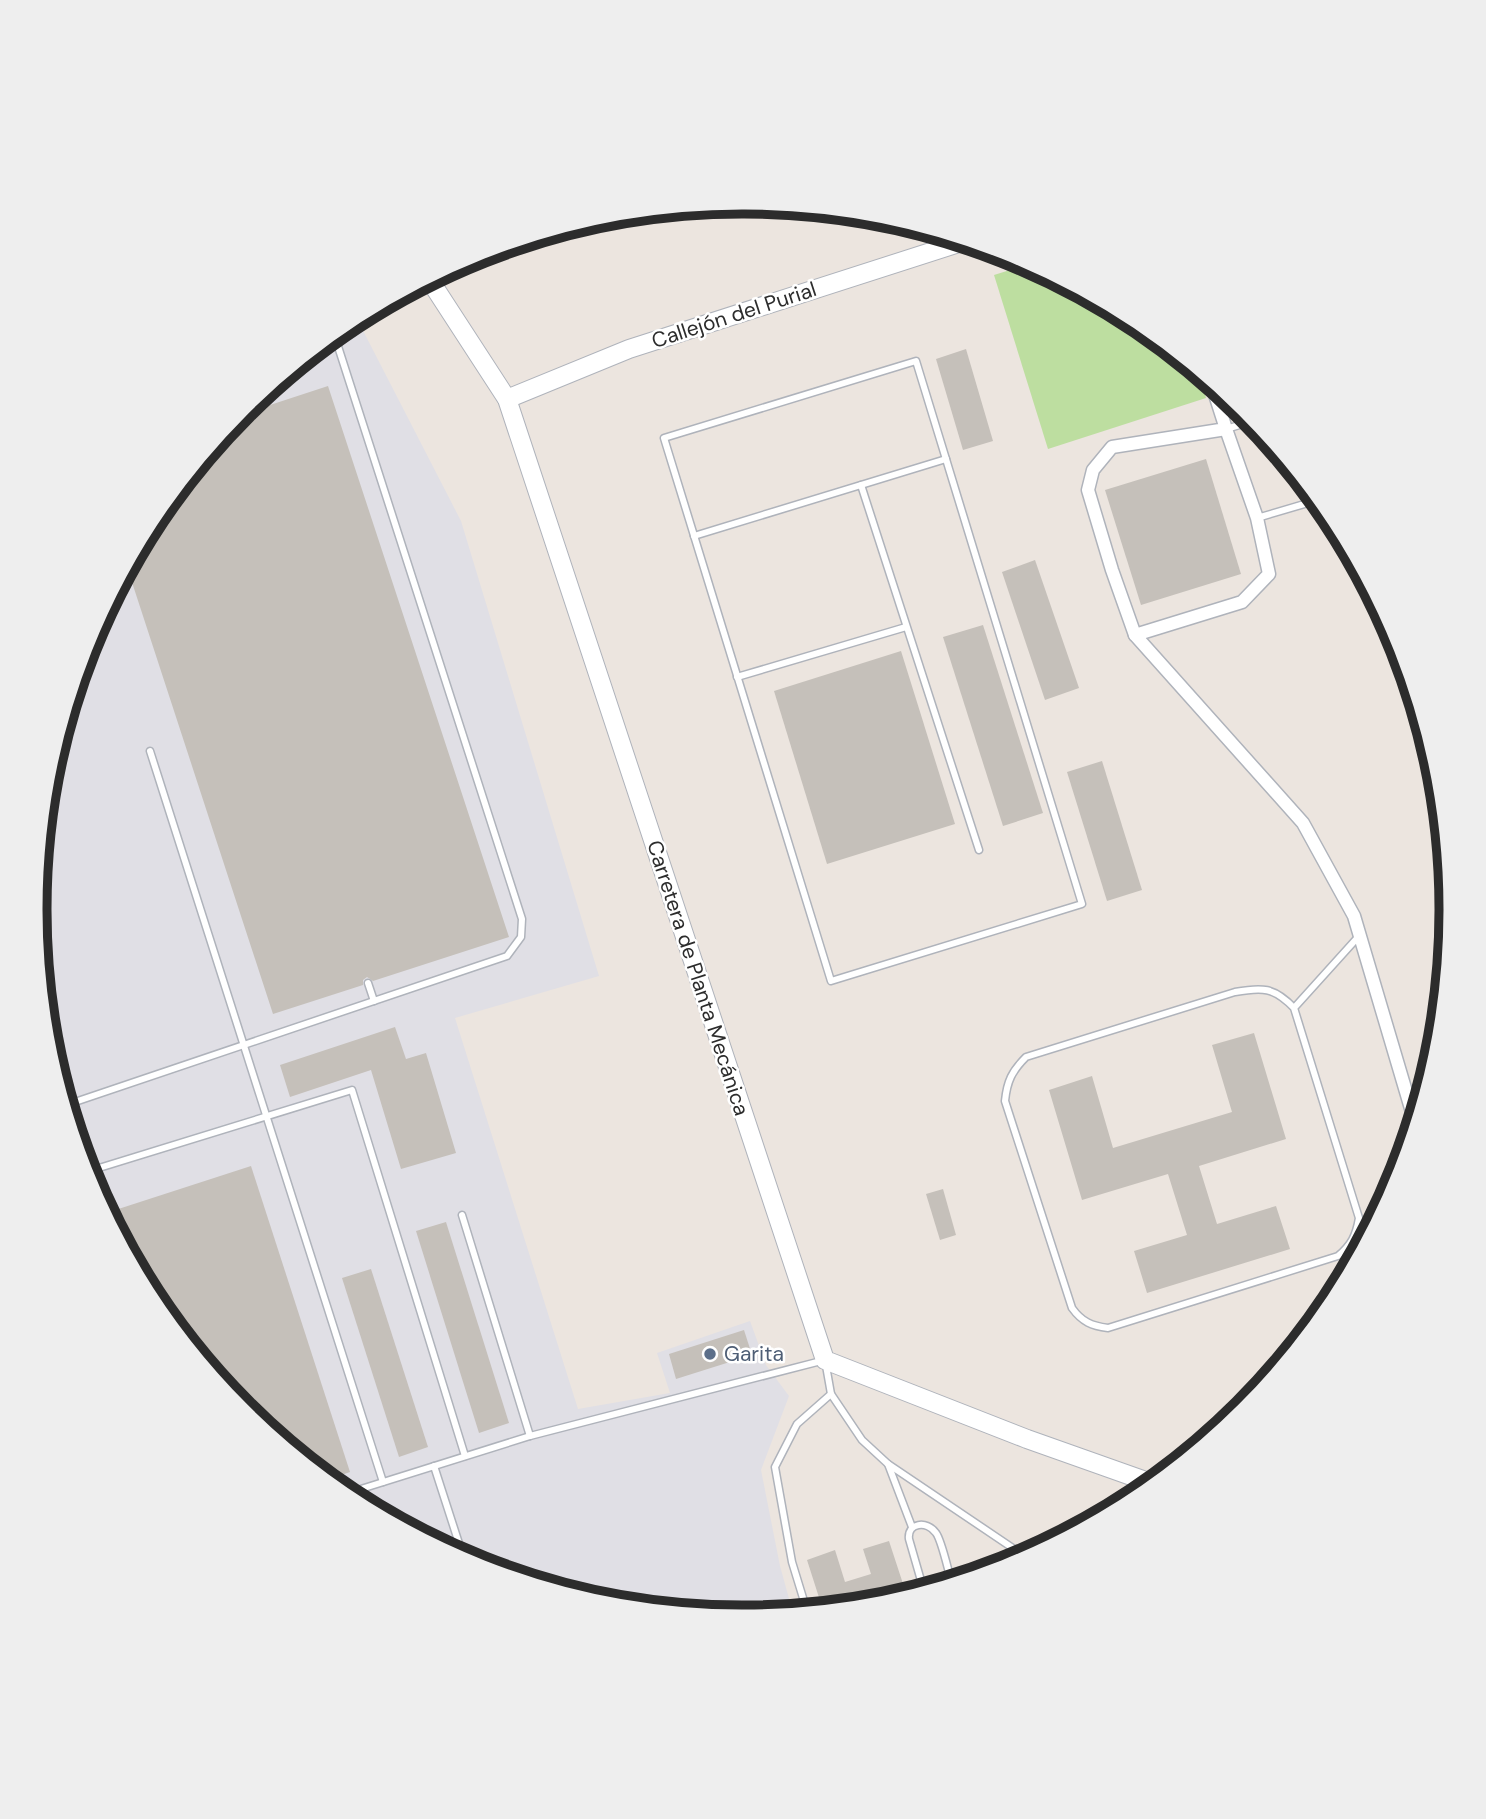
<svg xmlns="http://www.w3.org/2000/svg" width="1486" height="1819" viewBox="0 0 1486 1819" font-family="'DM Sans',sans-serif">
	<style>
		.industrial { fill: #e0dfe5 }
		.green { fill: #bddea0 }
		.building { fill: #c5c0ba }
		.lines { fill: none; stroke-linecap: round; stroke-linejoin: round }
		.lane-casing { stroke: #afb3bb; stroke-width: 9 }
		.street-casing { stroke: #afb3bb; stroke-width: 15 }
		.secondary-casing { stroke: #afb3bb; stroke-width: 20 }
		.lane { stroke: #fff; stroke-width: 6 }
		.street { stroke: #fff; stroke-width: 12 }
		.secondary { stroke: #fff; stroke-width: 18 }
		.service-dot { fill: #5c6f8a; stroke: #fff; stroke-width: 2.5 }
		.labels { text-anchor: middle; dominant-baseline: central; stroke-width: 5; stroke-linejoin: round; paint-order: stroke }
		.street-label { font-size: 21px; fill: #2c2c2c; stroke: #fff }
		.service-label { font-size: 21px; fill: #4e5e75; stroke: #fff; text-anchor: start }
		.rim { fill: none; stroke: #2c2c2c; stroke-width: 9 }
	</style>
	<rect width="100%" height="100%" fill="#ece5df"/>
	<!-- industrial -->
	<path class="industrial" d="M356,317L461,521L599,976L455,1018L578,1409L670,1393L657,1353L750,1321L766,1365L789,1396L761,1470L780,1566L793,1613L743,1617L604,1604L472,1563L349,1498L242,1410L154,1303L89,1180L49,1047L35,909L49,771L89,638L155,516L243,409Z"/>
	<!-- green -->
	<path class="green" d="M1029,264L1137,321L1198,371L1206,398L1048,449L994,275Z"/>
	<!-- building -->
	<g class="building">
		<path d="M966,349L993,441L963,450L936,359Z"/>
		<path d="M328,386L509,937L373,981L367,977L363,980V985L273,1014L127,567L155,516L236,416Z"/>
		<path d="M1206,459L1241,574L1141,605L1105,490Z"/>
		<path d="M1035,560L1079,688L1045,700L1002,572Z"/>
		<path d="M983,625L1043,813L1003,826L943,637Z"/>
		<path d="M901,651L955,824L827,864L774,691Z"/>
		<path d="M1102,761L1142,890L1107,901L1067,772Z"/>
		<path d="M395,1027L406,1059L426,1053L456,1153L401,1169L371,1070L290,1097L280,1065Z"/>
		<path d="M1254,1033L1286,1139L1199,1166L1217,1224L1276,1206L1290,1249L1147,1293L1134,1251L1187,1235L1168,1174L1082,1200L1049,1090L1092,1076L1113,1148L1232,1112L1212,1045Z"/>
		<path d="M251,1166L350,1472L327,1480L242,1410L154,1303L106,1213Z"/>
		<path d="M943,1189L956,1235L940,1240L926,1194Z"/>
		<path d="M446,1222L509,1423L479,1433L416,1231Z"/>
		<path d="M371,1269L428,1447L399,1457L342,1278Z"/>
		<path d="M744,1330L752,1355L676,1379L669,1354Z"/>
		<path d="M889,1541L907,1596L881,1604L877,1593L852,1601L853,1607L823,1610L807,1560L835,1550L845,1582L871,1574L863,1549Z"/>
	</g>
	<g class="lines">
		<!-- lane casing -->
		<g class="lane-casing">
			<g id="lane">
				<path d="M916,361L1082,904L831,981L664,438Z"/>
				<path d="M1226,429L1253,421"/>
				<path d="M861,485L979,850"/>
				<path d="M1257,518L1318,500"/>
				<path d="M694,536L946,459"/>
				<path d="M737,677L906,627"/>
				<path d="M150,751L383,1482"/>
				<path d="M368,983L374,1001"/>
				<path d="M1294,1008L1359,1218C1356,1236 1351,1245 1338,1256L1108,1328C1092,1326 1082,1322 1072,1308L1005,1101C1007,1081 1012,1071 1026,1057L1235,992C1262,987 1274,987 1294,1008L1359,936"/>
				<path d="M66,1105L507,956L521,937L522,919L334,334"/>
				<path d="M86,1172L352,1090L465,1456"/>
				<path d="M462,1215L530,1436"/>
				<path d="M888,1464L912,1527"/>
				<path d="M434,1466L464,1559"/>
				<path d="M345,1494L530,1436L825,1360L831,1394L862,1440L888,1464L1026,1557"/>
				<path d="M924,1591L909,1539C907,1523 927,1520 936,1533C942,1541 948,1571 952,1583"/>
				<path d="M807,1611L792,1562L775,1467L797,1424L831,1394"/>
			</g>
		</g>
		<!-- street casing -->
		<g class="street-casing">
			<g id="street">
				<path d="M1211,382L1226,429L1112,447L1093,470L1088,490L1112,570L1135,635L1303,823L1354,916L1415,1122"/>
				<path d="M1135,635L1242,602L1269,574L1257,518L1226,429"/>
			</g>
		</g>
		<!-- secondary casing -->
		<g class="secondary-casing">
			<g id="secondary">
				<path d="M429,279L507,399L825,1360L1027,1439L1154,1484"/>
				<path d="M507,399L629,349L965,241"/>
			</g>
		</g>
		<!-- lane -->
		<use href="#lane" class="lane"/>
		<!-- street -->
		<use href="#street" class="street"/>
		<!-- secondary -->
		<use href="#secondary" class="secondary"/>
	</g>
	<!-- markers -->
	<circle class="service-dot" cx="710" cy="1354" r="7"/>
	<g class="labels">
		<!-- street labels -->
		<g class="street-label">
			<text transform="translate(734 315) rotate(-18)">Callejón del Purial</text>
			<text transform="translate(698 978) rotate(72)">Carretera de Planta Mecánica</text>
		</g>
		<!-- service labels -->
		<g class="service-label">
			<text x="724" y="1354">Garita</text>
		</g>
	</g>
	<!-- crop -->
	<path d="M0 0H1486V1819H0ZM742 214H744A695 695 0 0 1 1439 909V910A695 695 0 0 1 744 1605H742A695 695 0 0 1 47 910V909A695 695 0 0 1 742 214Z" fill="#eee" fill-rule="evenodd"/>
	<path class="rim" d="M742 214H744A695 695 0 0 1 1439 909V910A695 695 0 0 1 744 1605H742A695 695 0 0 1 47 910V909A695 695 0 0 1 742 214Z"/>
</svg>
